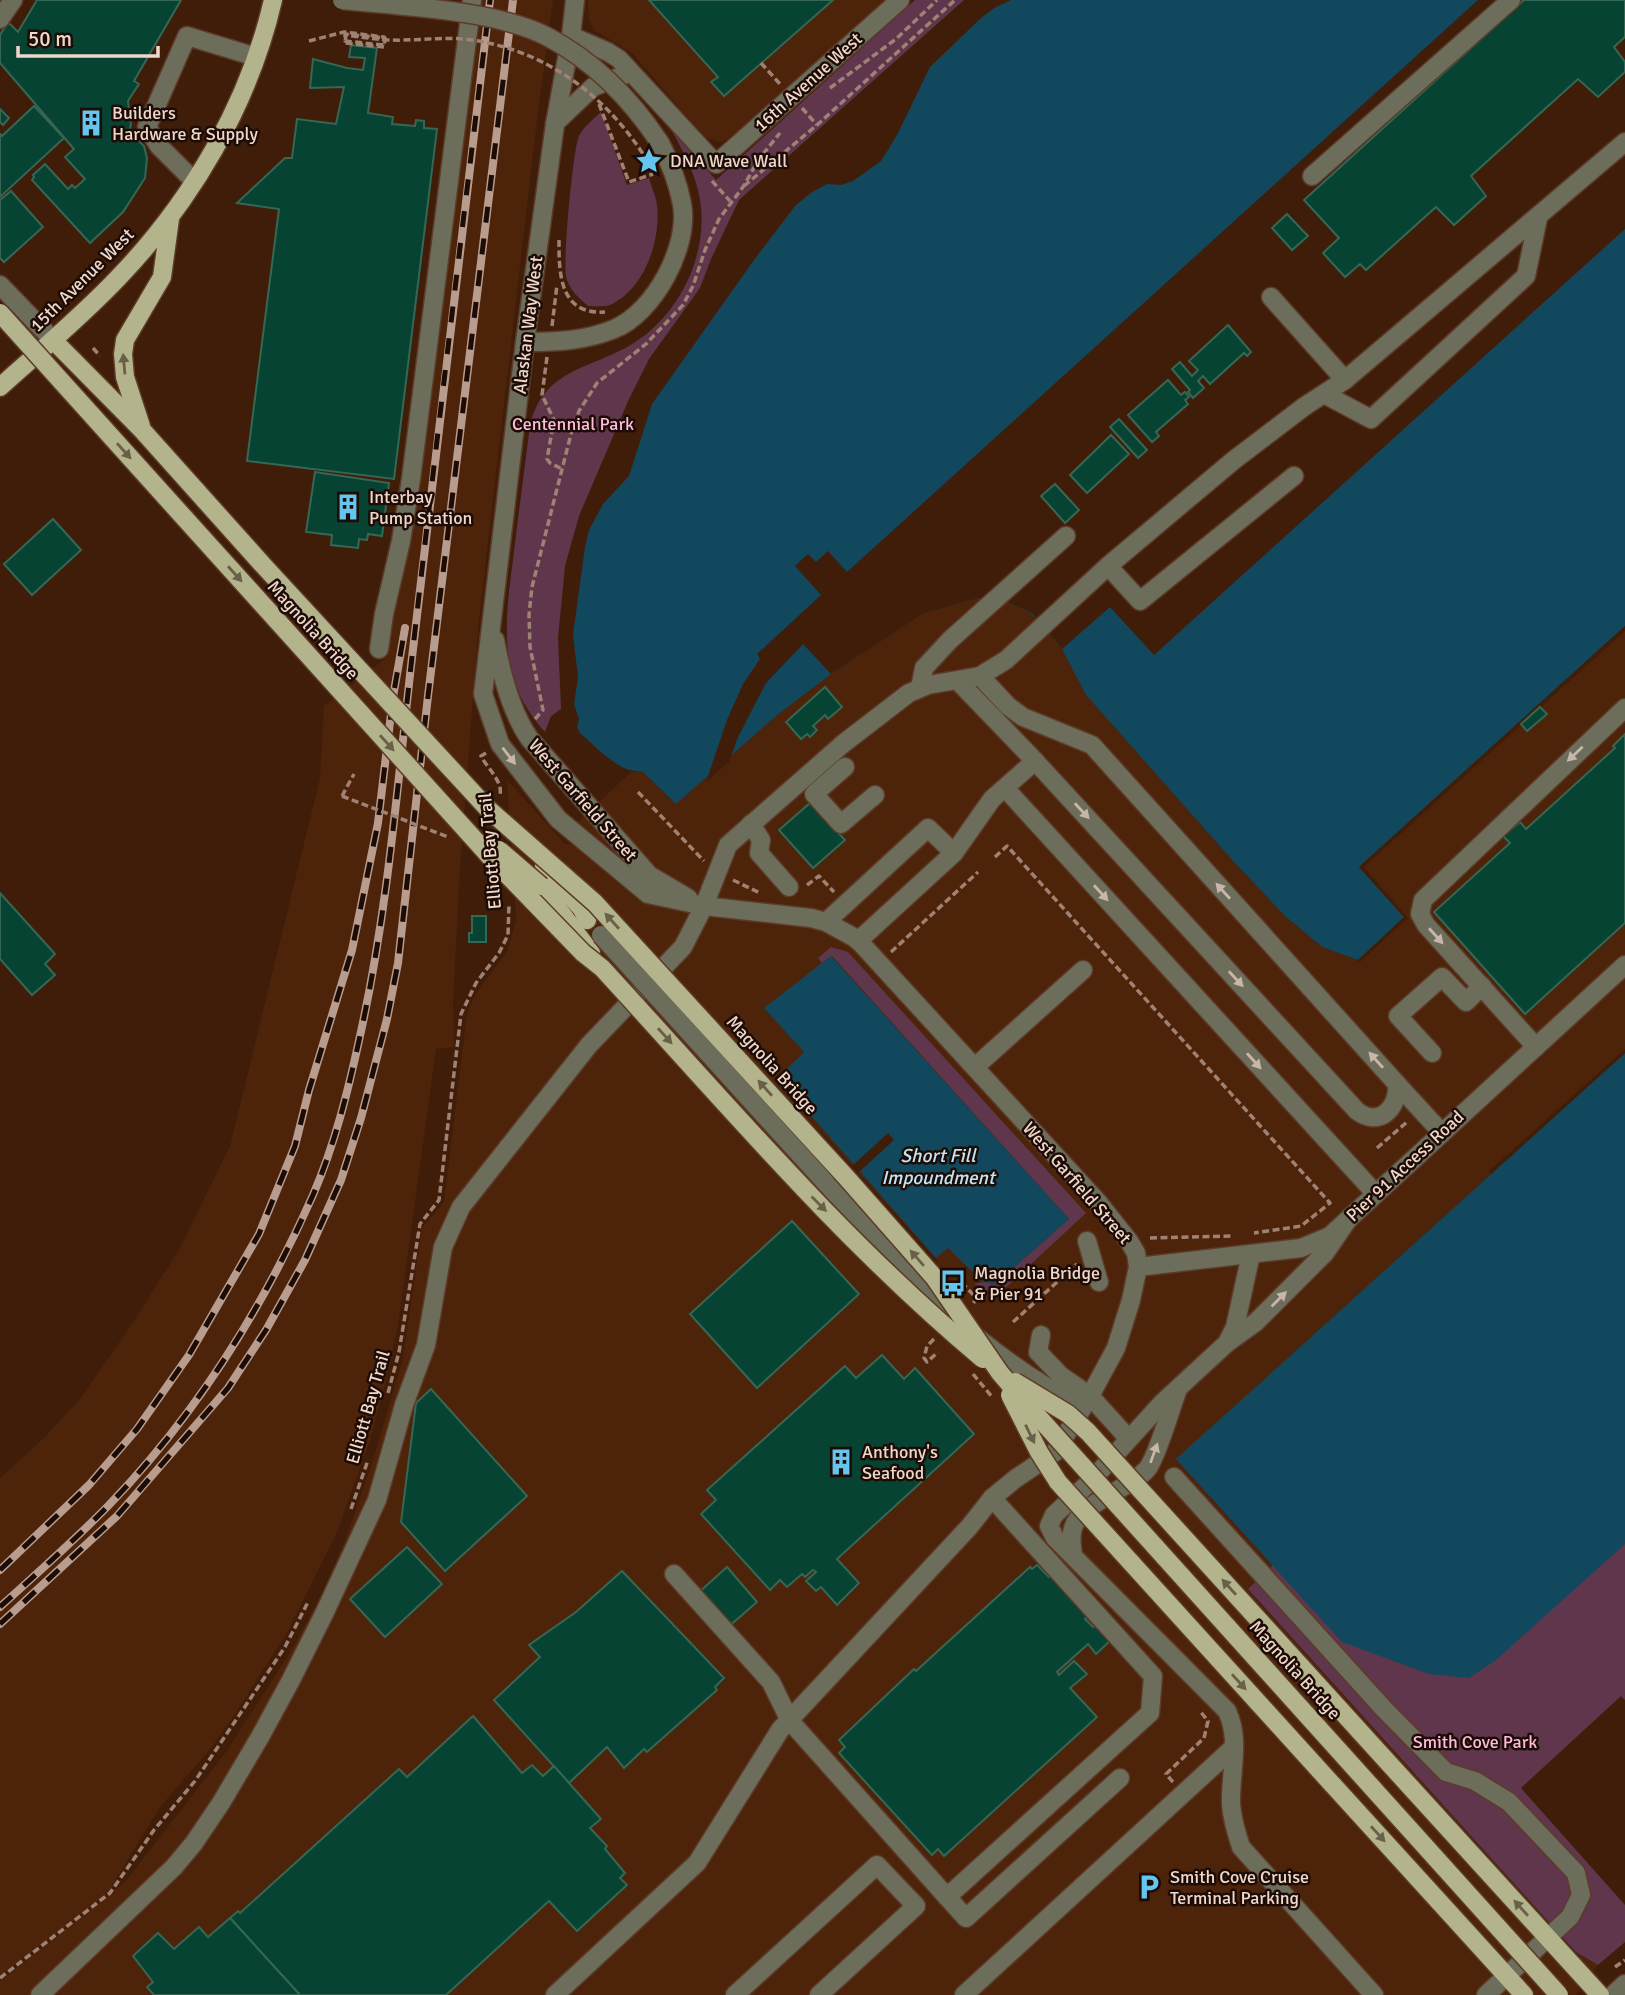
<svg xmlns="http://www.w3.org/2000/svg" width="1625" height="1995" viewBox="0 0 1625 1995" font-family="Signika,sans-serif">
	<style>
		.built { fill: #4d230a }
		.green { fill: #60364c }
		.water { fill: #11485d }
		.pier { fill: #401d09 }
		.building { fill: #074332; stroke: #366755; stroke-width: 2 }
		.lines { fill: none; stroke-linecap: round; stroke-linejoin: round }
		.minor-casing { stroke: #5c3b28; stroke-width: 21 }
		.major-casing { stroke: #5c3b28; stroke-width: 21 }
		.path { stroke: #9f8273; stroke-width: 3.5; stroke-dasharray: 7 3.5; stroke-linecap: butt }
		.minor { stroke: #6d6d5b; stroke-width: 18 }
		.major { stroke: #b3b38c; stroke-width: 18 }
		.rail-casing { stroke: #b89c8e; stroke-width: 8 }
		.rail { stroke: #1c0c05; stroke-width: 5; stroke-dasharray: 16; stroke-linecap: butt }
		.minor-bridge-casing { stroke: #5c3b28; stroke-width: 21; stroke-linecap: butt }
		.major-bridge-casing { stroke: #5c3b28; stroke-width: 21; stroke-linecap: butt }
		.path-bridge { stroke: #9f8273; stroke-width: 3.5; stroke-dasharray: 7 3.5; stroke-linecap: butt }
		.minor-bridge { stroke: #6d6d5b; stroke-width: 18 }
		.major-bridge { stroke: #b3b38c; stroke-width: 18 }
		.oneway { fill: #686048 }
		.oneway2 { fill: #c8b7a9 }
		.labels { text-anchor: middle; dominant-baseline: central; stroke-width: 5; stroke-linejoin: round; paint-order: stroke }
		.street-label { font-size: 18px; fill: #efd7cb; stroke: #1c0c05 }
		.poi-label { font-size: 18px; fill: #efd7cb; stroke: #1c0c05; text-anchor: start }
		.park-label { font-size: 18px; fill: #ffbbdc; stroke: #1c0c05 }
		.water-label { font-size: 19px; font-style: italic; fill: #c1e5f6; stroke: #1c0c05 }
	</style>
	<rect width="100%" height="100%" fill="#401d09"/>
	<!-- built -->
	<g class="built">
		<path d="M472,0H553L537,120L479,620L460,867L453,1004L454,1047L436,1049L398,1326L384,1388L370,1440L337,1532L287,1633L237,1711L212,1747L160,1807L109,1891L71,1923L0,1975V1478L43,1439L80,1399L134,1321L180,1248L230,1146L320,778L324,706L386,658Z"/>
		<path d="M588,0H887L738,131L724,141L718,142L706,137L696,127L632,53L594,30L589,20Z"/>
		<path d="M1478,0L1086,695L1233,861L1285,916L1322,947L1358,960L1359,867L1625,626V1053L1176,1459L1273,1566L1249,1590L1576,1952L1598,1965L1576,1995H0V1981L125,1882L226,1752L291,1651L321,1596L346,1538L373,1460L403,1358L422,1228L444,1202L466,1021L470,1005L481,986L507,952L516,920L507,780L565,844L589,845L575,825L631,772L642,771L676,804Z"/>
	</g>
	<!-- green -->
	<g class="green">
		<path d="M915,0H964L739,200L711,259L700,288L649,359L629,399L579,516L565,566L558,638L561,709L551,716L545,732C492,673 507,614 515,543C520,504 525,464 530,425C544,370 586,370 629,346C678,318 709,256 700,200C696,175 684,153 672,131L716,180Z"/>
		<path d="M601,112L627,185L649,178C651,186 656,196 657,205C661,240 645,289 610,305C604,307 594,306 588,306C578,297 569,290 566,276C563,261 573,149 579,136C583,127 595,118 601,112Z"/>
		<path d="M831,947L848,952L1086,1213L1001,1292L986,1290L974,1284L983,1282L995,1284L1069,1219L832,956L822,963L818,958Z"/>
		<path d="M1625,1302V1700L1621,1696L1521,1788L1625,1905V1942L1598,1965L1576,1952L1248,1589L1273,1565L1176,1459L1256,1387Z"/>
	</g>
	<!-- water -->
	<g class="water">
		<path d="M1011,0H1625V626L1359,867L1404,917L1358,960L1322,947L1285,916L1233,861L1086,695L1062,649L1034,616L1006,601L979,598L924,613L831,674L776,716L676,804L642,771C619,774 597,747 580,733L577,727L579,719L574,704L578,677L573,635L585,547L589,530L603,504L629,476L652,404L754,260L795,206L812,192L827,184L841,185L853,181L881,161L897,135L930,67L980,19L994,8Z"/>
		<path d="M831,956L1069,1219L995,1284L983,1282L948,1248L936,1258L791,1093L782,1074L804,1052L764,1008Z"/>
		<path d="M1625,1053V1544L1496,1660L1469,1678L1429,1674L1342,1642L1176,1459Z"/>
	</g>
	<!-- pier -->
	<g class="pier">
		<path d="M1478,0H1625V229L1154,655L1110,607L1062,649L1034,615L1006,601L979,598L924,613L831,674L803,644L766,683L738,737L729,762L706,782L727,720L743,684L760,659L757,654L821,595L795,566L808,554L816,562L828,551L847,572Z"/>
		<path d="M1625,626V631L1364,867L1408,918L1360,962L1355,963L1404,917L1359,867Z"/>
		<path d="M1625,1049V1053L1491,1174L1489,1171Z"/>
		<path d="M803,1112L852,1166L888,1133L894,1140L858,1173L938,1261H933Z"/>
	</g>
	<!-- building -->
	<g class="building">
		<path d="M37,0H181L134,81L139,84L128,101L131,125L129,131L144,146L147,158L145,178L123,212L90,243L32,180L34,177L33,175L45,164L68,189L72,185L75,188L85,179L65,157L74,149L0,63V35L8,22L18,32Z"/>
		<path d="M649,0H833L724,96L711,82L718,77Z"/>
		<path d="M1524,0H1625V37L1614,47L1625,62V72L1598,97L1578,79L1471,176L1486,196L1454,225L1436,207L1366,270L1360,264L1345,277L1323,253L1339,238L1304,200Z"/>
		<path d="M351,45L377,48L368,113L393,117L392,124L415,126L416,120L424,121V128L437,129L394,479L247,461L279,209L237,203L285,158H292L297,119L336,124L344,87L310,88L313,59L347,68L363,70L365,58L349,57Z"/>
		<path d="M34,106L64,138L0,197V134L2,136Z"/>
		<path d="M0,109L9,118L3,125L0,122Z"/>
		<path d="M11,191L43,227L4,262L0,258V200Z"/>
		<path d="M1287,214L1308,236L1292,250L1272,228Z"/>
		<path d="M1228,325L1251,352L1247,356L1244,353L1210,384L1203,376L1198,381L1204,388L1193,398L1188,392L1190,390L1172,369L1180,362L1192,376L1198,370L1189,361Z"/>
		<path d="M1168,380L1181,395L1185,392L1189,397L1185,400L1188,404L1156,432L1159,436L1152,442L1128,415Z"/>
		<path d="M1119,419L1147,450L1138,458L1110,427Z"/>
		<path d="M1111,435L1129,454L1087,493L1070,475Z"/>
		<path d="M315,472L389,483L382,536L368,534L367,540L359,539L358,548L331,545L332,535L306,532Z"/>
		<path d="M1055,484L1079,510L1065,523L1041,496Z"/>
		<path d="M53,519L81,550L32,595L4,564Z"/>
		<path d="M825,687L842,707L828,719L825,715L813,726L817,730L810,737L807,734L801,739L786,722Z"/>
		<path d="M1540,707L1547,714L1527,731L1521,724Z"/>
		<path d="M1625,734V923L1525,1014L1434,912L1510,843L1503,836L1520,822L1526,829L1615,748L1613,746Z"/>
		<path d="M810,803L845,840L813,868L779,830Z"/>
		<path d="M0,893L55,954L45,964L55,975L32,995L0,959Z"/>
		<path d="M472,916H486V942H469V933H472Z"/>
		<path d="M792,1221L859,1294L757,1388L690,1314Z"/>
		<path d="M882,1355L904,1379L915,1368L974,1434L837,1559L859,1583L837,1605L821,1587L816,1591L806,1581L816,1572L813,1570L805,1577L802,1574L787,1587L780,1580L770,1590L701,1514L716,1500L707,1490L845,1366L856,1378Z"/>
		<path d="M431,1389L527,1496L445,1571L401,1522L416,1403Z"/>
		<path d="M407,1547L442,1584L385,1637L350,1599Z"/>
		<path d="M1037,1565L1049,1577L1051,1575L1089,1616L1085,1619L1093,1627L1098,1623L1112,1639L1096,1654L1088,1644L1057,1672L1059,1675L1074,1661L1087,1674L1070,1688L1097,1717L944,1856L938,1849L932,1855L839,1753L845,1747L839,1740L914,1669L916,1671L1030,1567L1032,1569Z"/>
		<path d="M727,1567L757,1602L727,1628L697,1594Z"/>
		<path d="M622,1571L724,1678L715,1687L717,1690L647,1752L644,1749L624,1768L607,1747L569,1783L494,1700L540,1657L529,1645L576,1612Z"/>
		<path d="M473,1716L522,1773L532,1765L543,1776L554,1766L569,1783L601,1819L590,1828L607,1846L605,1849L625,1873L620,1878L627,1885L577,1931L549,1901L446,1995H300L230,1918L238,1911L240,1913L399,1769L407,1777Z"/>
		<path d="M230,1918L300,1995H154L147,1987L153,1982L133,1956L158,1933L174,1949L199,1927L208,1937Z"/>
	</g>
	<g class="lines">
		<!-- minor casing -->
		<g class="minor-casing">
			<g id="minor">
				<path d="M0,19L13,0"/>
				<path d="M571,36L608,52L619,59L716,164L900,0"/>
				<path d="M555,123L593,87L622,76"/>
				<path d="M1312,176L1511,0"/>
				<path d="M194,181L159,146L147,127L187,36L256,57"/>
				<path d="M0,285L53,340"/>
				<path d="M1271,297L1345,380"/>
				<path d="M525,342C556,342 585,341 614,329C654,313 690,246 682,204C678,183 670,162 660,143"/>
				<path d="M1324,394L1371,419L1526,276L1538,218"/>
				<path d="M1108,566L1140,601L1294,476"/>
				<path d="M495,640C501,673 510,710 529,738L649,875L688,898"/>
				<path d="M379,649L384,614L401,541L411,479L472,0"/>
				<path d="M958,681L1035,761L1357,1111C1379,1128 1399,1108 1397,1084L1092,745L1023,717L1008,706L980,676"/>
				<path d="M920,688L924,668L950,640L1066,536"/>
				<path d="M845,767L814,794L841,824L875,795"/>
				<path d="M1005,788L1375,1193"/>
				<path d="M751,824L761,840L759,853L789,887"/>
				<path d="M954,853L992,799L1035,761"/>
				<path d="M826,922L928,828L954,853L858,941"/>
				<path d="M1536,1047L1426,925L1420,914L1423,900L1625,708"/>
				<path d="M1432,1053L1398,1016L1442,977L1466,1002L1482,986"/>
				<path d="M975,1067L1083,970"/>
				<path d="M1397,1084L1442,1133"/>
				<path d="M825,1182L869,1230L958,1321"/>
				<path d="M1349,1218L1325,1253L1256,1322L1227,1343L1162,1403L1090,1482L1054,1515L1049,1526L1055,1538L1227,1711C1241,1740 1230,1773 1231,1804C1232,1819 1236,1832 1241,1847L1374,1995"/>
				<path d="M1087,1241L1099,1282"/>
				<path d="M1138,1267L1301,1248L1330,1236L1625,965"/>
				<path d="M1041,1335L1038,1352L1061,1376L1090,1396L1128,1438"/>
				<path d="M979,1339C1009,1363 1038,1384 1072,1401L1090,1396"/>
				<path d="M1227,1343L1235,1327L1251,1254"/>
				<path d="M1174,1477L1384,1709L1446,1772L1475,1781L1509,1802L1576,1873L1581,1895L1570,1917L1486,1995"/>
				<path d="M1073,1555C1072,1547 1070,1537 1073,1528C1081,1502 1131,1489 1148,1468C1158,1454 1170,1410 1177,1392"/>
				<path d="M674,1574L771,1682L790,1721L947,1897L1150,1713L1153,1676L992,1498"/>
				<path d="M947,1897L966,1918L1120,1778"/>
				<path d="M40,1995L174,1867L194,1843L221,1803L260,1737L291,1680L324,1614L377,1500L404,1405L426,1345L443,1247L461,1207L589,1045L683,947L704,906L728,845L844,743L909,693L928,685L980,676L1006,660L1108,566L1234,460L1305,406L1345,380L1625,142"/>
				<path d="M555,1995L697,1863L780,1730L970,1526L992,1498L1015,1479L1055,1452L1090,1396L1116,1348L1131,1300L1138,1267L1136,1253L1129,1241L1098,1202L857,939L826,922L811,918L704,906L648,894L558,819L500,744L483,694L525,342L555,124L571,36L575,0"/>
				<path d="M735,1995L877,1865L916,1906L819,1995"/>
				<path d="M964,1995L1234,1747"/>
				<path d="M1613,1995L1625,1984"/>
			</g>
		</g>
		<!-- major casing -->
		<g class="major-casing">
			<g id="major">
				<path d="M53,340L142,430L262,564"/>
				<path d="M62,382L189,523"/>
				<path d="M0,387C40,351 81,317 118,278C192,201 249,104 273,0"/>
				<path d="M141,426L125,377L123,354L125,340L162,277L170,219"/>
				<path d="M544,866L582,909L587,920"/>
				<path d="M541,886L591,953"/>
				<path d="M1374,1747L1600,1995"/>
				<path d="M1332,1784L1524,1995"/>
			</g>
		</g>
		<!-- path -->
		<g class="path">
			<path d="M309,41L344,32L384,37L383,45"/>
			<path d="M761,63L780,84"/>
			<path d="M830,88L896,39L937,0"/>
			<path d="M599,104L629,182L653,174"/>
			<path d="M802,108L817,125"/>
			<path d="M643,154L651,170"/>
			<path d="M712,181L730,201"/>
			<path d="M744,186L817,125L955,0"/>
			<path d="M559,240C559,273 559,315 605,312"/>
			<path d="M552,326L557,285"/>
			<path d="M93,348L100,356"/>
			<path d="M547,357L542,395L554,420L547,459L550,463L562,469"/>
			<path d="M535,719L543,710L530,647L529,615L532,587L571,434L579,411L597,383L646,344L683,305L693,286L705,250L719,219L743,187L759,159L780,133"/>
			<path d="M486,753L481,756C487,768 503,781 500,795"/>
			<path d="M638,792L704,861"/>
			<path d="M342,796L354,774"/>
			<path d="M995,857L1007,846L1330,1203L1301,1226L1254,1233"/>
			<path d="M733,880L760,893"/>
			<path d="M807,885L819,876L834,892"/>
			<path d="M891,952L978,872"/>
			<path d="M1377,1148L1407,1122"/>
			<path d="M1150,1238L1232,1236"/>
			<path d="M961,1289L965,1286L977,1299L973,1303"/>
			<path d="M1013,1322L1077,1264"/>
			<path d="M934,1339L927,1346L924,1358L927,1362L938,1352"/>
			<path d="M973,1374L993,1398"/>
			<path d="M388,1393L399,1352L420,1224L439,1200L461,1014L476,983L499,953L508,935L509,904"/>
			<path d="M351,1509L368,1460"/>
			<path d="M1173,1782L1166,1774L1204,1738L1208,1721L1200,1711"/>
			<path d="M1615,1967L1625,1960"/>
			<path d="M0,1978L110,1893L154,1830L195,1781L285,1647L308,1602"/>
		</g>
		<!-- minor -->
		<use href="#minor" class="minor"/>
		<!-- major -->
		<use href="#major" class="major"/>
		<!-- rail casing -->
		<g class="rail-casing">
			<g id="rail">
				<path d="M0,1570L89,1485L137,1429L189,1355L259,1234L295,1146L309,1090L352,950L378,823L393,697L405,628"/>
				<path d="M0,1607C36,1574 74,1541 108,1506C195,1416 263,1308 313,1195C335,1144 348,1091 360,1036C387,915 397,790 411,666C436,444 463,222 490,0"/>
				<path d="M0,1624L117,1516L228,1388L266,1330L305,1260L341,1180L361,1118L387,1019L398,963L428,696L513,0"/>
			</g>
		</g>
		<!-- rail -->
		<use href="#rail" class="rail"/>
		<!-- minor-bridge casing -->
		<g class="minor-bridge-casing">
			<g id="minor-bridge">
				<path d="M342,0C400,6 497,10 548,37C595,62 631,99 660,143"/>
				<path d="M601,935L825,1182"/>
			</g>
		</g>
		<!-- major-bridge casing -->
		<g class="major-bridge-casing">
			<g id="major-bridge">
				<path d="M0,313L62,382"/>
				<path d="M189,523L493,860L583,953L602,968C725,1102 844,1243 983,1359"/>
				<path d="M262,564L488,809L595,903L846,1177L934,1277L1000,1373L1024,1401L1559,1995"/>
				<path d="M499,850L541,886"/>
				<path d="M1015,1382L1068,1414L1088,1432L1374,1747"/>
				<path d="M1010,1395L1039,1452L1058,1482L1332,1784"/>
			</g>
		</g>
		<!-- path-bridge -->
		<g class="path-bridge">
			<path d="M383,45L345,41V34L385,38L384,47L345,43L346,35C360,37 374,39 389,40C413,41 439,37 464,39C539,47 602,91 643,154"/>
			<path d="M342,796L448,837"/>
		</g>
		<!-- minor-bridge -->
		<use href="#minor-bridge" class="minor-bridge"/>
		<!-- major-bridge -->
		<use href="#major-bridge" class="major-bridge"/>
	</g>
	<!-- one-way arrows -->
	<defs><path id="oneway-solid" d="M-6-.8H1V-3.2L6.5 0L1 3.2V.8H-6Z" transform="scale(1.75)"/></defs>
	<g class="oneway">
		<use href="#oneway-solid" transform="translate(124 364) rotate(-95)"/>
		<use href="#oneway-solid" transform="translate(124 451) rotate(48)"/>
		<use href="#oneway-solid" transform="translate(235 574) rotate(48)"/>
		<use href="#oneway-solid" transform="translate(387 743) rotate(48)"/>
		<use href="#oneway-solid" transform="translate(612 921) rotate(-132)"/>
		<use href="#oneway-solid" transform="translate(665 1036) rotate(48)"/>
		<use href="#oneway-solid" transform="translate(765 1088) rotate(-132)"/>
		<use href="#oneway-solid" transform="translate(819 1204) rotate(45)"/>
		<use href="#oneway-solid" transform="translate(917 1258) rotate(-131)"/>
		<use href="#oneway-solid" transform="translate(1030 1434) rotate(64)"/>
		<use href="#oneway-solid" transform="translate(1229 1587) rotate(-132)"/>
		<use href="#oneway-solid" transform="translate(1239 1682) rotate(48)"/>
		<use href="#oneway-solid" transform="translate(1378 1834) rotate(48)"/>
		<use href="#oneway-solid" transform="translate(1521 1908) rotate(-132)"/>
	</g>
	<g class="oneway2">
		<use href="#oneway-solid" transform="translate(1575 754) rotate(137)"/>
		<use href="#oneway-solid" transform="translate(509 756) rotate(52)"/>
		<use href="#oneway-solid" transform="translate(1082 811) rotate(47)"/>
		<use href="#oneway-solid" transform="translate(1223 891) rotate(-132)"/>
		<use href="#oneway-solid" transform="translate(1101 893) rotate(48)"/>
		<use href="#oneway-solid" transform="translate(1436 936) rotate(48)"/>
		<use href="#oneway-solid" transform="translate(1236 979) rotate(47)"/>
		<use href="#oneway-solid" transform="translate(1376 1060) rotate(-132)"/>
		<use href="#oneway-solid" transform="translate(1254 1061) rotate(48)"/>
		<use href="#oneway-solid" transform="translate(1279 1299) rotate(-45)"/>
		<use href="#oneway-solid" transform="translate(1154 1453) rotate(-70)"/>
	</g>
	<!-- icons -->
	<defs>
		<g id="building-bare" transform="scale(2.1)"><path d="M-4-6H4V6H1V3H-1V6H-4ZM-2.5-4.3h1.7v1.8h-1.7ZM.8-4.3h1.7v1.8H.8ZM-2.5-1h1.7V.8h-1.7ZM.8-1h1.7V.8H.8Z" fill="#64c5ee" stroke="#1c0c05" stroke-width="2.5" paint-order="stroke"/></g>
		<g id="sight-bare" transform="scale(2.1)"><path d="M0-6L1.8-2.2L6-1.7L2.9 1.2L3.7 5.4L0 3.3L-3.7 5.4L-2.9 1.2L-6-1.7L-1.8-2.2Z" fill="#64c5ee" stroke="#1c0c05" stroke-width="2.5" paint-order="stroke"/></g>
		<g id="bus-bare" transform="scale(2.1)"><path d="M-5-6H5V4H4V6H2V4H-2V6H-4V4H-5ZM-3.5-4V0h7V-4ZM-3.5 1.2v1.5H-2V1.2ZM2 1.2v1.5H3.5V1.2Z" fill="#64c5ee" stroke="#1c0c05" stroke-width="2.5" paint-order="stroke"/></g>
		<g id="parking-bare" transform="scale(2.1)"><path d="M-3.5-5.5H1a3.5 3.5 0 0 1 0 7H-1V5.5H-3.5ZM-1-3.4V-.6H.8a1.4 1.4 0 0 0 0-2.8Z" fill="#64c5ee" stroke="#1c0c05" stroke-width="2.5" paint-order="stroke"/></g>
	</defs>
	<g fill-rule="evenodd">
		<use href="#building-bare" x="91" y="123"/>
		<use href="#sight-bare" x="649" y="161"/>
		<use href="#building-bare" x="348" y="507"/>
		<use href="#bus-bare" x="953" y="1283"/>
		<use href="#building-bare" x="841" y="1462"/>
		<use href="#parking-bare" x="1149" y="1887"/>
	</g>
	<g class="labels">
		<!-- street labels -->
		<g class="street-label">
			<text transform="translate(808 82) rotate(-42)">16th Avenue West</text>
			<text transform="translate(82 280) rotate(-45)">15th Avenue West</text>
			<text transform="translate(528 325) rotate(-83)">Alaskan Way West</text>
			<text transform="translate(313 630) rotate(48)">Magnolia Bridge</text>
			<text transform="translate(583 800) rotate(49)">West Garfield Street</text>
			<text transform="translate(490 851) rotate(-95)">Elliott Bay Trail</text>
			<text transform="translate(772 1065) rotate(48)">Magnolia Bridge</text>
			<text transform="translate(1405 1166) rotate(-43)">Pier 91 Access Road</text>
			<text transform="translate(1077 1183) rotate(49)">West Garfield Street</text>
			<text transform="translate(368 1407) rotate(-74)">Elliott Bay Trail</text>
			<text transform="translate(1295 1670) rotate(48)">Magnolia Bridge</text>
		</g>
		<!-- poi labels -->
		<g class="poi-label">
			<text x="112" y="113">Builders<tspan x="112" dy="21">Hardware &amp; Supply</tspan></text>
			<text x="670" y="161">DNA Wave Wall</text>
			<text x="369" y="497">Interbay<tspan x="369" dy="21">Pump Station</tspan></text>
			<text x="974" y="1273">Magnolia Bridge<tspan x="974" dy="21">&amp; Pier 91</tspan></text>
			<text x="862" y="1452">Anthony's<tspan x="862" dy="21">Seafood</tspan></text>
			<text x="1170" y="1877">Smith Cove Cruise<tspan x="1170" dy="21">Terminal Parking</tspan></text>
		</g>
		<!-- park labels -->
		<g class="park-label">
			<text x="573" y="424">Centennial Park</text>
			<text x="1475" y="1742">Smith Cove Park</text>
		</g>
		<!-- water labels -->
		<g class="water-label">
			<text x="938" y="1156">Short Fill<tspan x="938" dy="22">Impoundment</tspan></text>
		</g>
	</g>
	<!-- scale -->
	<path d="M18 46v10h140v-10" fill="none" stroke="#efd7cb" stroke-width="3.5"/>
	<text x="28" y="46" font-size="21" fill="#efd7cb" stroke="#1c0c05" stroke-width="5" paint-order="stroke">50 m</text>
</svg>
